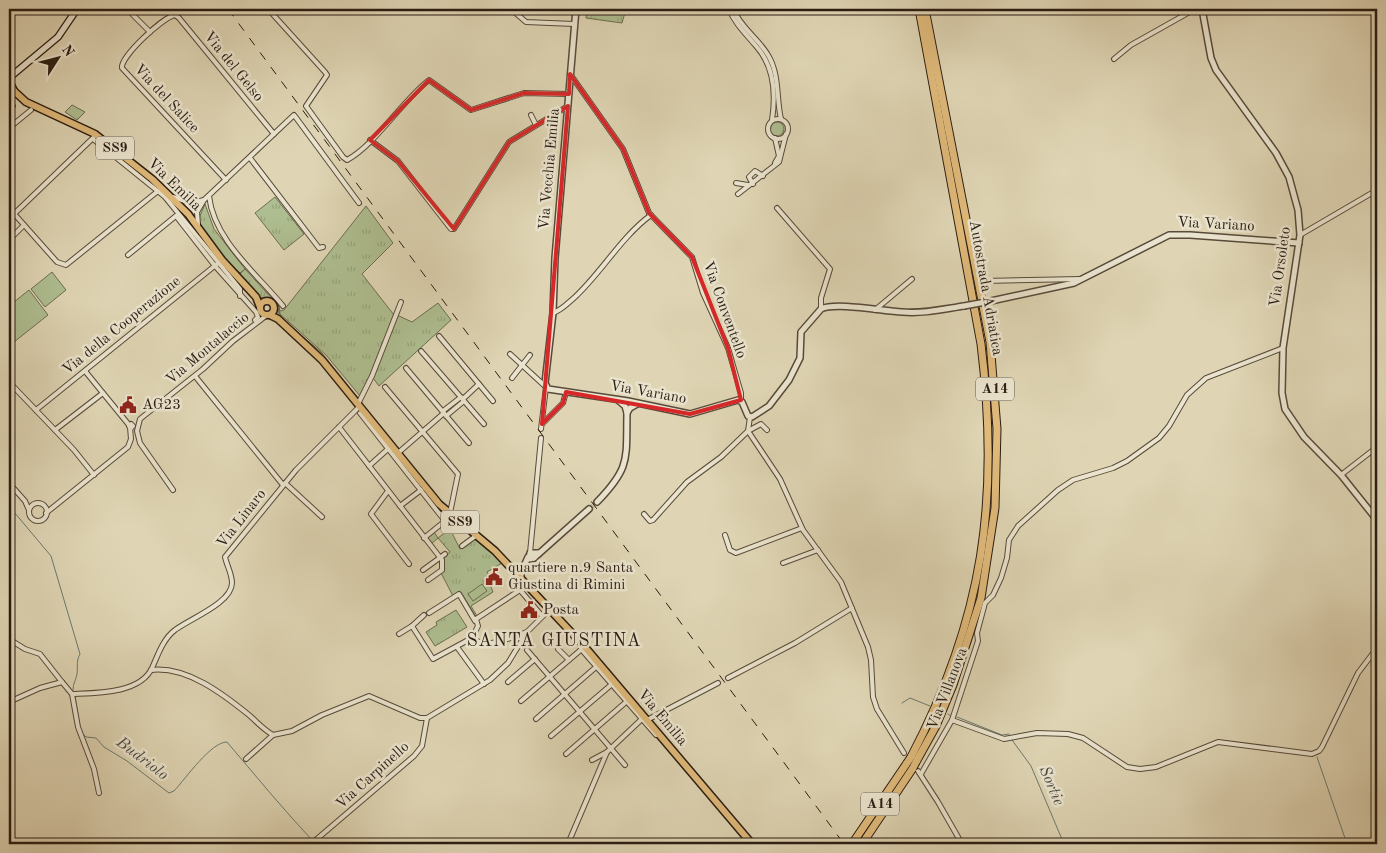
<svg xmlns="http://www.w3.org/2000/svg" width="1386" height="853" viewBox="0 0 1386 853" font-family="'Old Standard TT',serif">
	<style>
		.grass { fill: url(#grass-tufts); stroke: #6c6d51 }
		.pitch { fill: #aebe90; stroke: #6c6d51 }
		.lines { fill: none; stroke-linecap: round; stroke-linejoin: round }
		.stream { stroke: #6a7a72; stroke-width: 1 }
		.tertiary-tunnel { stroke: #bbb094; stroke-width: 5; stroke-dasharray: 5 2.5; stroke-linecap: butt }
		.minor-casing { stroke: #574a3a; stroke-width: 6 }
		.tertiary-casing { stroke: #574a3a; stroke-width: 8 }
		.secondary-casing { stroke: #2a1c12; stroke-width: 8 }
		.primary-casing { stroke: #2a1c12; stroke-width: 9 }
		.motorway-casing { stroke: #2a1c12; stroke-width: 9 }
		.minor { stroke: #eae4ce; stroke-width: 4 }
		.tertiary { stroke: #eae4ce; stroke-width: 5 }
		.secondary { stroke: #eae4ce; stroke-width: 5.5 }
		.primary { stroke: #e0ba7a; stroke-width: 6 }
		.motorway { stroke: #e0ba7a; stroke-width: 7 }
		.rail { stroke: #2a1c12; stroke-width: 1; stroke-dasharray: 9 9; stroke-linecap: butt }
		.tertiary-bridge-casing { stroke: #574a3a; stroke-width: 8; stroke-linecap: butt }
		.motorway-bridge-casing { stroke: #2a1c12; stroke-width: 9; stroke-linecap: butt }
		.tertiary-bridge { stroke: #eae4ce; stroke-width: 5 }
		.motorway-bridge { stroke: #e0ba7a; stroke-width: 7 }
		.marked { fill: none; stroke: #d62828; stroke-width: 4; stroke-linejoin: round }
		.labels { text-anchor: middle; dominant-baseline: central; stroke-width: 5; stroke-linejoin: round; paint-order: stroke }
		.shield { fill: #eae4ce; stroke: #64584a; stroke-width: 1 }
		.shield-label { font-size: 14px; font-weight: bold; fill: #2a1c12 }
		.street-label { font-size: 15px; fill: #2a1c12; stroke: #eae4ce }
		.poi-label { font-size: 15px; fill: #2a1c12; stroke: #eae4ce; text-anchor: start }
		.water-label { font-size: 16px; font-style: italic; fill: #4a4b42; stroke: #eae4ce }
		.quarter-label { font-size: 18px; letter-spacing: 1px; fill: #2a1c12; stroke: #eae4ce }
	</style>
	<defs>
		<pattern id="grass-tufts" width="24" height="20" patternUnits="userSpaceOnUse" patternTransform="scale(1.25)"><rect width="24" height="20" fill="#aebe90"/><path d="M3 7l-1-3M5 7V3M7 7l1-3M15 17l-1-3M17 17v-4M19 17l1-3" fill="none" stroke="#96a37b"/></pattern>
	</defs>
	<rect width="100%" height="100%" fill="#dfd5b4"/>
	<filter id="stains"><feTurbulence type="fractalNoise" baseFrequency=".004" numOctaves="4"/><feColorMatrix values="0 0 0 0 .2 0 0 0 0 .09 0 0 0 0 .02 0 0 0 .5 -.17"/></filter>
	<radialGradient id="worn" r=".72"><stop offset=".6" stop-color="#630" stop-opacity="0"/><stop offset="1" stop-color="#630" stop-opacity=".3"/></radialGradient>
	<!-- grass -->
	<g class="grass">
		<path d="M587,9H626L622,23L586,18Z"/>
		<path d="M72,105L85,112L77,120L65,112Z"/>
		<circle cx="777" cy="129" r="7"/>
		<path d="M275,197L304,234L284,250L255,213Z"/>
		<path d="M205,204L214,229L245,269L240,273C225,259 202,239 199,218Z"/>
		<path d="M366,206L393,243L362,274L394,315L371,375L360,396L326,355L280,314L278,302L280,311L284,310Z"/>
		<path d="M245,269L276,303L281,318L321,352L359,399L319,352L279,317L275,302L259,297L240,274Z"/>
		<path d="M438,303L451,320L379,386L373,378L397,315L412,322Z"/>
		<path d="M450,529L460,549L477,538L502,563L487,572L491,579L489,582L493,592L471,606L477,616L476,617L461,592L453,596L441,573L444,567L442,559L450,552L438,538L431,544L426,538L434,532L438,538Z"/>
		<path d="M456,610L467,627L435,646L426,632L437,625L436,622Z"/>
	</g>
	<!-- pitch -->
	<g class="pitch">
		<path d="M52,272L66,290L45,307L31,289Z"/>
		<path d="M29,290L48,315L9,346V306Z"/>
		<path d="M482,584L487,591L473,601L468,594Z"/>
	</g>
	<g class="lines">
		<!-- stream -->
		<g class="stream">
			<path d="M9,506L51,556L80,654C76,661 78,666 77,674C76,680 73,683 73,690"/>
			<path d="M75,696L79,722"/>
			<path d="M902,703L910,698L930,706"/>
			<path d="M948,714L951,716"/>
			<path d="M957,717L1002,735L1009,734"/>
			<path d="M82,733L86,737L96,738L104,747L127,761L169,793L174,791C186,778 211,742 227,742C255,775 282,808 312,840"/>
			<path d="M1012,740L1031,766L1064,844"/>
			<path d="M1317,757L1347,844"/>
			<path d="M545,844H567"/>
		</g>
		<!-- tertiary-tunnel -->
		<path class="tertiary-tunnel" d="M589,509L597,502"/>
		<!-- minor casing -->
		<g class="minor-casing">
			<g id="minor">
				<path d="M127,9L150,32"/>
				<path d="M268,9L325,72L327,75L306,106L343,157L347,160C374,146 402,101 429,80L471,110L524,93L569,94"/>
				<path d="M511,9L526,22L574,24"/>
				<path d="M729,9C735,24 746,34 756,46C775,67 776,94 772,120"/>
				<path d="M733,9C741,28 758,38 768,55C780,75 776,98 781,119"/>
				<path d="M1114,59L1131,45L1195,9"/>
				<path d="M570,74L623,149L649,213L692,257L703,293L728,348L741,393V400"/>
				<path d="M9,111L13,106"/>
				<path d="M531,115L536,125"/>
				<circle cx="778" cy="129" r="10"/>
				<path d="M9,128L31,110"/>
				<path d="M775,138L779,156L775,163"/>
				<path d="M93,139L165,197L240,289V296"/>
				<path d="M370,140L398,161L451,229H454L509,142L568,106"/>
				<path d="M250,158L319,248L323,247"/>
				<path d="M226,180L122,68C120,57 163,17 175,15L179,18L274,134"/>
				<path d="M736,183L748,185"/>
				<path d="M753,184L749,177L755,171L763,176"/>
				<path d="M738,194L779,162L786,134"/>
				<path d="M209,196C214,240 256,273 283,306"/>
				<path d="M173,197L191,203L204,200"/>
				<path d="M9,208L57,262L66,265L158,191"/>
				<path d="M777,208L830,269L821,298V309"/>
				<path d="M14,214L93,138"/>
				<path d="M176,216L215,266L256,312L258,317L255,320"/>
				<path d="M198,225L197,212L204,200L294,115L359,203"/>
				<path d="M1300,235L1377,190"/>
				<path d="M9,240L24,225"/>
				<path d="M128,255L177,215"/>
				<path d="M983,281L1081,279"/>
				<path d="M875,310L912,279"/>
				<path d="M553,313C562,310 568,303 575,297C602,272 621,237 651,215"/>
				<path d="M439,336L493,401"/>
				<path d="M421,351L484,424"/>
				<path d="M510,354L546,387L541,429"/>
				<path d="M406,368L469,443"/>
				<path d="M85,371L129,425"/>
				<path d="M195,376L283,485"/>
				<path d="M512,378L530,355"/>
				<path d="M9,382L74,450L94,475"/>
				<path d="M385,387L458,474L450,513"/>
				<path d="M463,399L479,384"/>
				<path d="M358,404L372,376L401,302"/>
				<path d="M36,410L222,260"/>
				<path d="M443,411L461,397"/>
				<path d="M360,413L445,521L424,538"/>
				<path d="M446,416L464,401"/>
				<path d="M750,417L748,431L780,479L803,530L841,582L868,647L871,660L873,697L877,709L904,753"/>
				<path d="M543,423L563,403L566,392"/>
				<path d="M131,424L133,426L131,428L129,426Z"/>
				<path d="M339,427L442,560V570L428,580"/>
				<path d="M55,430L103,393"/>
				<path d="M398,453L444,413"/>
				<path d="M369,466L389,448"/>
				<path d="M1341,475L1377,447"/>
				<path d="M9,483L25,501L29,510"/>
				<path d="M285,483L322,517"/>
				<path d="M173,490L140,443L137,431L140,419L203,369L233,341L267,315"/>
				<path d="M388,491L371,514L409,564"/>
				<circle cx="38" cy="512" r="9"/>
				<path d="M400,506L421,490"/>
				<path d="M46,513L128,447L131,439L130,427"/>
				<path d="M644,514L650,521L653,520L687,482L721,457L748,431L761,424L767,430"/>
				<path d="M725,535L730,550L736,553L802,528"/>
				<path d="M462,546L477,535"/>
				<path d="M530,553L541,438"/>
				<path d="M783,563L818,550"/>
				<path d="M423,570L445,554"/>
				<path d="M521,580L520,590L542,616"/>
				<path d="M429,613L459,594L475,621"/>
				<path d="M412,626L424,615"/>
				<path d="M399,634L412,626L433,659L472,638"/>
				<path d="M472,638L478,626L476,619L520,590"/>
				<path d="M472,638C487,650 512,637 527,632"/>
				<path d="M12,641L25,649L40,654L62,682"/>
				<path d="M457,647L484,684"/>
				<path d="M558,649L569,660"/>
				<path d="M581,649L656,735"/>
				<path d="M527,650L625,765"/>
				<path d="M151,670C187,666 223,694 249,715C257,722 264,730 273,735L292,731L322,715L369,696L420,718H427"/>
				<path d="M728,678L795,643L852,608"/>
				<path d="M508,682L535,659"/>
				<path d="M72,694L78,727L94,769L99,793"/>
				<path d="M521,701L583,648"/>
				<path d="M9,702L40,688L62,682L72,694C95,693 140,694 152,668C158,655 163,639 175,630C189,619 232,603 232,583C232,574 227,566 225,557L296,470L360,406"/>
				<path d="M536,719L596,667"/>
				<path d="M647,720L718,683"/>
				<path d="M952,720L1004,739L1037,733L1068,734L1083,738L1127,767L1140,769L1156,767L1218,742L1312,754L1319,751L1322,747L1358,673L1377,648"/>
				<path d="M551,736L611,685"/>
				<path d="M566,754L626,702"/>
				<path d="M246,759L273,735"/>
				<path d="M592,760L607,752"/>
				<path d="M918,771L938,802L962,844"/>
				<path d="M921,774L952,720L978,641L977,633L985,603L993,595L1001,578L1007,558L1009,540L1018,526L1058,490L1073,480L1113,468L1127,461L1159,438L1169,426L1187,395L1206,378L1283,348"/>
				<path d="M311,844L414,756L422,746L427,718L490,680L508,663L527,632L549,610"/>
				<path d="M570,844V839L607,752L644,717"/>
			</g>
		</g>
		<!-- tertiary casing -->
		<g class="tertiary-casing">
			<g id="tertiary">
				<path d="M576,9L555,258L553,313L545,383L548,389L628,401L690,414L738,400L742,402L748,416L752,417L769,406L789,380L800,358L801,332L821,309C836,302 882,311 902,312C923,314 944,309 964,306"/>
				<path d="M1202,9L1211,58L1216,70L1276,153L1289,177L1298,210L1300,235L1283,348L1282,393L1285,409L1304,437L1341,475L1377,520"/>
				<path d="M991,301L1074,283L1169,235H1190L1299,243"/>
				<path d="M618,400L625,406L627,413L630,408L637,404"/>
				<path d="M597,502C631,467 626,459 627,413"/>
				<path d="M533,554L534,558L529,559L530,553H539"/>
				<path d="M534,558L589,509"/>
				<path d="M521,580V573L528,557"/>
			</g>
		</g>
		<!-- secondary casing -->
		<g class="secondary-casing">
			<path id="secondary" d="M9,78L58,37L77,9"/>
		</g>
		<!-- primary casing -->
		<g class="primary-casing">
			<g id="primary">
				<path d="M9,81L14,91L9,100"/>
				<path d="M14,91L26,102L95,134L152,179L188,214L222,260L256,297L260,307"/>
				<circle cx="267" cy="308" r="7"/>
				<path d="M270,315L278,319L322,360L439,504L495,551L584,646L752,844"/>
			</g>
		</g>
		<!-- motorway casing -->
		<g class="motorway-casing">
			<g id="motorway">
				<path d="M911,757C984,618 1000,498 981,344L919,9"/>
				<path d="M916,762L936,726L953,685L981,598L995,508L997,429L990,342L925,9"/>
				<path d="M852,844L907,763"/>
				<path d="M862,844L913,768"/>
			</g>
		</g>
		<!-- minor -->
		<use href="#minor" class="minor"/>
		<!-- tertiary -->
		<use href="#tertiary" class="tertiary"/>
		<!-- secondary -->
		<use href="#secondary" class="secondary"/>
		<!-- primary -->
		<use href="#primary" class="primary"/>
		<!-- motorway -->
		<use href="#motorway" class="motorway"/>
		<!-- rail -->
		<path class="rail" d="M228,9L844,844"/>
		<!-- tertiary-bridge casing -->
		<g class="tertiary-bridge-casing">
			<path id="tertiary-bridge" d="M964,306L991,301"/>
		</g>
		<!-- motorway-bridge casing -->
		<g class="motorway-bridge-casing">
			<g id="motorway-bridge">
				<path d="M907,763L911,757"/>
				<path d="M913,768L916,762"/>
			</g>
		</g>
		<!-- tertiary-bridge -->
		<use href="#tertiary-bridge" class="tertiary-bridge"/>
		<!-- motorway-bridge -->
		<use href="#motorway-bridge" class="motorway-bridge"/>
	</g>
	<!-- marked area -->
	<path class="marked" d="M570,74L623,149L649,213L692,257L728,348L741,400L690,414L566,392L563,403L542,424L568,106L509,142L454,229L398,161L370,140L429,80L471,110L524,93L569,94Z"/>
	<!-- icons -->
	<defs>
		<g id="civic-bare" transform="scale(1.35)"><path d="M-.6-6.5H3V-4.5H.6V-3L4-1V1h2V6H-6V1h2V-1L-.6-3ZM-1.2 2.5V6h2.4V2.5Z" fill="#8f2418" stroke="#eae4ce" stroke-width="2.5" paint-order="stroke"/></g>
	</defs>
	<g fill-rule="evenodd">
		<use href="#civic-bare" x="128" y="405"/>
		<use href="#civic-bare" x="494" y="577"/>
		<use href="#civic-bare" x="529" y="610"/>
	</g>
	<g class="labels">
		<!-- shield labels -->
		<g class="shield">
			<rect x="96" y="136.5" width="38" height="23" rx="4"/>
			<rect x="976" y="377.5" width="38" height="23" rx="4"/>
			<rect x="441" y="510.5" width="38" height="23" rx="4"/>
			<rect x="861" y="792.5" width="38" height="23" rx="4"/>
		</g>
		<g class="shield-label">
			<text x="115" y="148">SS9</text>
			<text x="995" y="389">A14</text>
			<text x="460" y="522">SS9</text>
			<text x="880" y="804">A14</text>
		</g>
		<!-- street labels -->
		<g class="street-label">
			<text transform="translate(233 67) rotate(51)">Via del Gelso</text>
			<text transform="translate(166 99) rotate(47)">Via del Salice</text>
			<text transform="translate(550 169) rotate(-85)">Via Vecchia Emilia</text>
			<text transform="translate(174 185) rotate(44)">Via Emilia</text>
			<text transform="translate(1216 225) rotate(3)">Via Variano</text>
			<text transform="translate(1281 267) rotate(-82)">Via Orsoleto</text>
			<text transform="translate(985 288) rotate(80)">Autostrada Adriatica</text>
			<text transform="translate(724 310) rotate(70)">Via Conventello</text>
			<text transform="translate(122 326) rotate(-39)">Via della Cooperazione</text>
			<text transform="translate(208 349) rotate(-40)">Via Montalaccio</text>
			<text transform="translate(648 393) rotate(10)">Via Variano</text>
			<text transform="translate(242 519) rotate(-52)">Via Linaro</text>
			<text transform="translate(948 689) rotate(-69)">Via Villanova</text>
			<text transform="translate(662 718) rotate(50)">Via Emilia</text>
			<text transform="translate(373 776) rotate(-42)">Via Carpinello</text>
		</g>
		<!-- poi labels -->
		<g class="poi-label">
			<text x="142" y="405">AG23</text>
			<text x="508" y="568">quartiere n.9 Santa<tspan x="508" dy="17">Giustina di Rimini</tspan></text>
			<text x="543" y="610">Posta</text>
		</g>
		<!-- water labels -->
		<g class="water-label">
			<text transform="translate(142 759) rotate(37)">Budriolo</text>
			<text transform="translate(1051 786) rotate(67)">Sortie</text>
		</g>
		<!-- quarter labels -->
		<g class="quarter-label">
			<text x="554" y="641">SANTA GIUSTINA</text>
		</g>
	</g>
	<!-- margin -->
	<rect width="1386" height="853" fill="none" stroke="#dfd5b4" stroke-width="30"/>
	<rect x="10" y="10" width="1366" height="833" fill="none" stroke="#2a1c12" stroke-width="2.5"/>
	<rect x="15" y="15" width="1356" height="823" fill="none" stroke="#2a1c12"/>
	<!-- north arrow -->
	<g transform="translate(58 58) rotate(54)" stroke="#eae4ce" stroke-width="4" paint-order="stroke">
	<path d="M0-4L9 19L0 12L-9 19Z" fill="#2a1c12"/>
	<text y="-8" font-size="14" font-weight="bold" text-anchor="middle" fill="#2a1c12">N</text>
	</g>
	<rect width="100%" height="100%" filter="url(#stains)"/>
	<rect width="100%" height="100%" fill="url(#worn)"/>
</svg>
